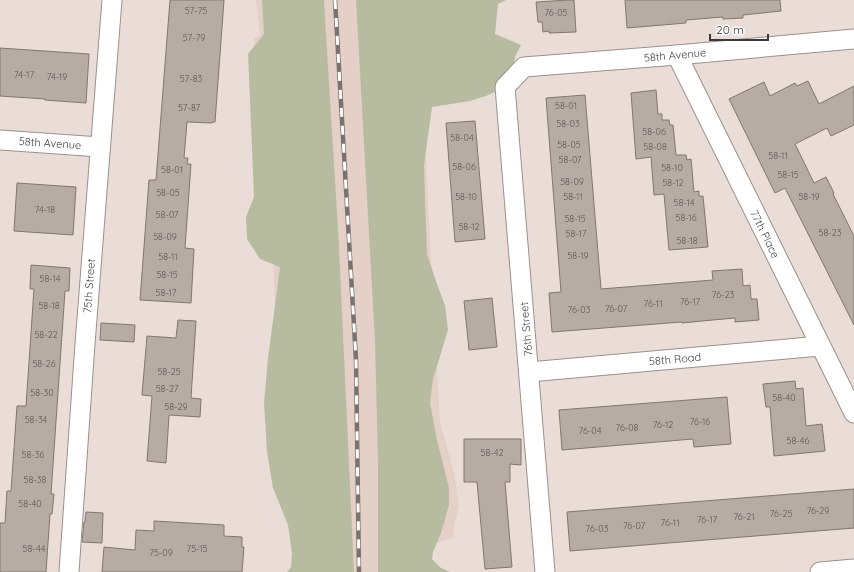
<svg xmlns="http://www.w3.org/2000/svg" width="854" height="572" viewBox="0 0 854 572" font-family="Quicksand,sans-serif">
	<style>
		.built { fill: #e5d0c7 }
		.green { fill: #b7bca0 }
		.building { fill: #b7aca5; stroke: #807670 }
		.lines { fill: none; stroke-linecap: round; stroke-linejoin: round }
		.minor-casing { stroke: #9c908b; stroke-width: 21 }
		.minor { stroke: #fff; stroke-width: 19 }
		.rail-casing { stroke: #79726f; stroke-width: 4.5 }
		.rail { stroke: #fff; stroke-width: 3; stroke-dasharray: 9; stroke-linecap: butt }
		.labels { text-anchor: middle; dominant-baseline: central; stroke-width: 3; stroke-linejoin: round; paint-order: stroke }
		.number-label { font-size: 9px; fill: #5d5653 }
		.street-label { font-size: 11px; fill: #3f3a38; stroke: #fff }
	</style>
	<rect width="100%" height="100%" fill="#eaddd8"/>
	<!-- built -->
	<path class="built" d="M256,0H453L423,104L431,259L440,422L454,473L459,504L452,538L427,546V572H309L278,373L270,188L257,183L254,38L260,36Z"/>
	<!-- green -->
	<g class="green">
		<path d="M262,0H324L339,246L354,572H287L291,567L292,553L288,525L273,488L267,452L264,403L268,358L280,267L260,259L247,239L246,217L254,197L248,54L264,34Z"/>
		<path d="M356,0H506L498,4L495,34L521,45L515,57L511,79L497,91L486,96L470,101L432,107L424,166L427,254L438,287L445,305L448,330L433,379L430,403L437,440L449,488V505L441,533L433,552L432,559L441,568L450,572H378V464L375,342Z"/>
	</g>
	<!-- building -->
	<g class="building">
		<path d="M170,0H224L215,122H213L212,123L187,122L184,158H188L187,164H191L185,248L194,249L191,303L140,300L149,180H156Z"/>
		<path d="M568,0H574L576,32L549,33V31L543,32L542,22H538L536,2Z"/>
		<path d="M625,0H780L781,11L743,15V18L723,19V17L686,20V23L627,28Z"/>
		<path d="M0,48L89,54L86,103L45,100V99L0,96Z"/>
		<path d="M808,81L819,104L854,86V125L831,136L827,128L795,144L814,183L826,177L834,193L833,194L854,236V325L785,188L775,193L729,99L764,82L770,96L795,83L797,86Z"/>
		<path d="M656,90L658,114H662V120H669L670,125H673L676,155H686L687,160L691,159L694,192L699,191V196H703L708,247L669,250L664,194L654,195L651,157L636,159L631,93Z"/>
		<path d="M585,95L601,289L713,280L712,271L742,269L743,286L750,285L751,299H757L759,320L735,322V318L702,321L682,323V322L552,332L549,293L561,292L546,98Z"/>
		<path d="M475,121L485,239L455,242L446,123Z"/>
		<path d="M17,183L76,187L73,235L14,231Z"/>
		<path d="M31,265L70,268L69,291H65L51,494H54L52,514H50L46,572H0V523H5L7,491H11L17,406H26L34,289H30Z"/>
		<path d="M492,298L497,347L469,350L464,301Z"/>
		<path d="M178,320L196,321L191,398L201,399L200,417L169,415L166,463L147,461L152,396L142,395L147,336L176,338Z"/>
		<path d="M101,323L135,325L134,342L100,340Z"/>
		<path d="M795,381L796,389L803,388L806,426L822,424L825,451L774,456L770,407H766L763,384Z"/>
		<path d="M727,397L731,444L694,447L693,439L562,450L559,410Z"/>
		<path d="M464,439H521V465L510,464V482H505L512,567L485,569L477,482H464Z"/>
		<path d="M854,489V528L570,551L567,512Z"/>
		<path d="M86,512L103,513L102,543L82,542L84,522H85Z"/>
		<path d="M154,521L224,525V536L242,537V547H244L242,572H102L104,547L135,550L136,530L154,531Z"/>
	</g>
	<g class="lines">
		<!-- minor casing -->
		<g class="minor-casing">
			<g id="minor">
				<path d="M677,55L854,413"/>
				<path d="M0,140L100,147"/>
				<path d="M529,372L820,346"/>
				<path d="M69,572L85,344L112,0"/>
				<path d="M545,572L505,87L524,67L677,55L854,39"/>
				<path d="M820,572L854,569"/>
			</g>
		</g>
		<!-- minor -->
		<use href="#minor" class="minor"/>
		<!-- rail casing -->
		<g class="rail-casing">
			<path id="rail" d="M335,0L356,360L359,572"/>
		</g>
		<!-- rail -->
		<use href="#rail" class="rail"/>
	</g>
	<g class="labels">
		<!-- number labels -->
		<g class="number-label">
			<text x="196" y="10">57-75</text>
			<text x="556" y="12">76-05</text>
			<text x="194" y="37">57-79</text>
			<text x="24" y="74">74-17</text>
			<text x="57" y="76">74-19</text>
			<text x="191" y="78">57-83</text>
			<text x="566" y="105">58-01</text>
			<text x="189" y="107">57-87</text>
			<text x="568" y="123">58-03</text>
			<text x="654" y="131">58-06</text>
			<text x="462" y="137">58-04</text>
			<text x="569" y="144">58-05</text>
			<text x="655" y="146">58-08</text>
			<text x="778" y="155">58-11</text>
			<text x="570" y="159">58-07</text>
			<text x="464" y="166">58-06</text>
			<text x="672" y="167">58-10</text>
			<text x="172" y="169">58-01</text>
			<text x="788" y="174">58-15</text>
			<text x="572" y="181">58-09</text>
			<text x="673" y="182">58-12</text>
			<text x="168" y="192">58-05</text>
			<text x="466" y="196">58-10</text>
			<text x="573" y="196">58-11</text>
			<text x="809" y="196">58-19</text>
			<text x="684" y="202">58-14</text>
			<text x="45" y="209">74-18</text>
			<text x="167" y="214">58-07</text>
			<text x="686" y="217">58-16</text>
			<text x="575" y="218">58-15</text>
			<text x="469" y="226">58-12</text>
			<text x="830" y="232">58-23</text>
			<text x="576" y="233">58-17</text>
			<text x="165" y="236">58-09</text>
			<text x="687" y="240">58-18</text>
			<text x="578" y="255">58-19</text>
			<text x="168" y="256">58-11</text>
			<text x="167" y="274">58-15</text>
			<text x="50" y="278">58-14</text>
			<text x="166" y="292">58-17</text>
			<text x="723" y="294">76-23</text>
			<text x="690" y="301">76-17</text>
			<text x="653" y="303">76-11</text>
			<text x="49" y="305">58-18</text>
			<text x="616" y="308">76-07</text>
			<text x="579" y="309">76-03</text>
			<text x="46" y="334">58-22</text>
			<text x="44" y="363">58-26</text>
			<text x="169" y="371">58-25</text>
			<text x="167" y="388">58-27</text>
			<text x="42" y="392">58-30</text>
			<text x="784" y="397">58-40</text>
			<text x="176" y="406">58-29</text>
			<text x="36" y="419">58-34</text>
			<text x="700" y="421">76-16</text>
			<text x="663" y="424">76-12</text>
			<text x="627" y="427">76-08</text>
			<text x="590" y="430">76-04</text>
			<text x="798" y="440">58-46</text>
			<text x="492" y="452">58-42</text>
			<text x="33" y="454">58-36</text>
			<text x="35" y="479">58-38</text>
			<text x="30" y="503">58-40</text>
			<text x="818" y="510">76-29</text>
			<text x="781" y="513">76-25</text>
			<text x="744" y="516">76-21</text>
			<text x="707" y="519">76-17</text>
			<text x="670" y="522">76-11</text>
			<text x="634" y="525">76-07</text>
			<text x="597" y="528">76-03</text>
			<text x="34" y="548">58-44</text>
			<text x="197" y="548">75-15</text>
			<text x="161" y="552">75-09</text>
		</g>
		<!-- street labels -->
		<g class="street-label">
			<text transform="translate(675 55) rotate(-5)">58th Avenue</text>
			<text transform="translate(50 143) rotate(4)">58th Avenue</text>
			<text transform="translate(765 234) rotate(64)">77th Place</text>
			<text transform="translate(89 286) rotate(-86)">75th Street</text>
			<text transform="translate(526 329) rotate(-95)">76th Street</text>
			<text transform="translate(675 359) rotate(-5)">58th Road</text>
		</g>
	</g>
	<!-- scale -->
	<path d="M710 34v6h58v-6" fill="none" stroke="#3f3a38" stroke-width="2"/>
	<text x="716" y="34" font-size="12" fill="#3f3a38" stroke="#ffffff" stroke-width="3" paint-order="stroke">20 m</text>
</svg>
